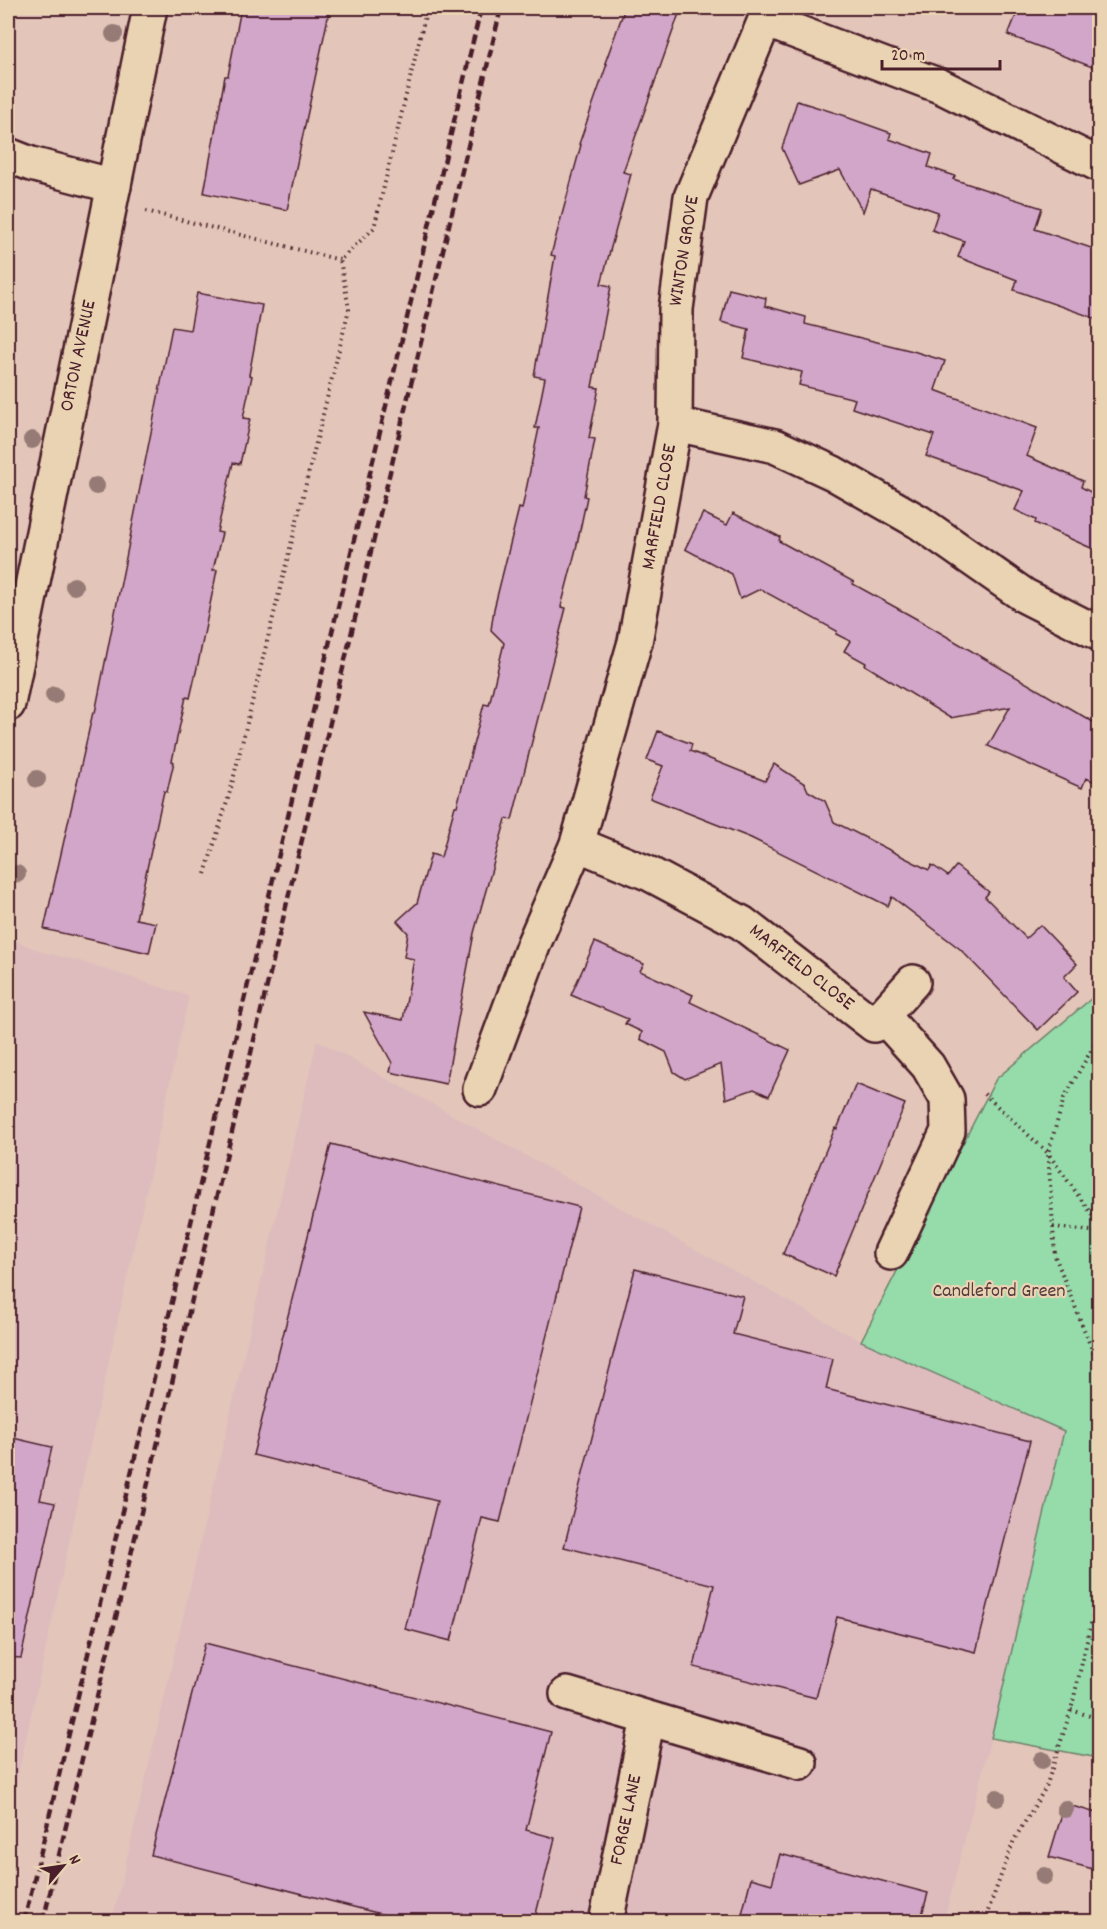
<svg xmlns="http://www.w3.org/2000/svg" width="1107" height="1929" viewBox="0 0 1107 1929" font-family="Dekko,sans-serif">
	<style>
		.built { fill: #debcbe }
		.green { fill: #95dcaa; stroke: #707e6a; stroke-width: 1.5 }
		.building { fill: #d2a6c9; stroke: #4a1f2b; stroke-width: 1.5 }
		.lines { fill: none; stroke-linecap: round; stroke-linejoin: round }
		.minor-casing { stroke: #4a1f2b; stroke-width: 38 }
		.path { stroke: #4a1f2b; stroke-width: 4; stroke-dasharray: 1.5 4.5; stroke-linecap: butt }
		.minor { stroke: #ead3b2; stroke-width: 33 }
		.rail { stroke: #4a1f2b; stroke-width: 4.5; stroke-dasharray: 9 4.5; stroke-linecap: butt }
		.tree { fill: #957a75 }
		.labels { text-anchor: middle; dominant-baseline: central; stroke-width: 4.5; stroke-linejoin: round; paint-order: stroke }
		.street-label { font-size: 20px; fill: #4a1f2b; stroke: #ead3b2 }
		.park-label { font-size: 20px; fill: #553b3e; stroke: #ead3b2 }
	</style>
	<rect width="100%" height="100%" fill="#e3c6b9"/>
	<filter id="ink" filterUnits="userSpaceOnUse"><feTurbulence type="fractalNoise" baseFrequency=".0167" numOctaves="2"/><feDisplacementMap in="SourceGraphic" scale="12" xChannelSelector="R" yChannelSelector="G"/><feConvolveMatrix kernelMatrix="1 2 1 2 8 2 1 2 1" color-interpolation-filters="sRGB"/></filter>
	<g filter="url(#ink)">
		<!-- built -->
		<g class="built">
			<path d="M8,938L43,952L79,961L189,996L8,1821Z"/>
			<path d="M317,1040L861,1341L1064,1431L991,1738L944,1921L112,1922Z"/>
		</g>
		<!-- green -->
		<path class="green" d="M1099,992V1758L991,1738L1064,1431L861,1341L996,1079Z"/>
		<!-- building -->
		<g class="building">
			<path d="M241,8H330L287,210L204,193L225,76H228Z"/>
			<path d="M625,8H681L623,172L631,174L601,284L611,286L592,387L599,388L589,438L595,439L584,496L587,497L576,549L561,607L566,608L512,820L506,819L474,933L446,1084L390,1072L392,1063L364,1012L403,1020L414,959L404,957L408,933L397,921L417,903L431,854L441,857L455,806H457L484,704L489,705L504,643L491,630L494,609L519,508L522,509L539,428H535L545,378L534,376L555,256L551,255L581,145L579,144L607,64L605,63Z"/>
			<path d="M1019,8H1100V70L1008,35Z"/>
			<path d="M797,101L846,116V117L891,133L889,139L932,154L928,167L955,176L953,179L1042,208L1035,229L1100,251V320L1014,290L1017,280L958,257L964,241L932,230L938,212L871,189L863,212L840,170L799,185L782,148Z"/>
			<path d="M729,289L766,298L765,306L806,317L805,324L913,351L945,361L935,390L1037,428L1027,456L1083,481L1081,487L1100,497V552L1035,523L1036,520L1015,510L1024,491L926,456L934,435L852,408L855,399L799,385L802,372L743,358L749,329L721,322Z"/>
			<path d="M197,293L262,305L249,375L252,376L243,418L250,419L240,464L233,463L217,532L222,533L213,570H217L199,659L190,698L186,697L172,761L174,762L167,792L164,791L136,919L156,923L149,953L44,929L93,712L95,713L172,327L190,330Z"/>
			<path d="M703,513L727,525L733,513L780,537L779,541L854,582L853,584L915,618L1100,726V784L1086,778L1082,788L988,746L1010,707L950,718L865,665L866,663L844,651L850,641L836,634L837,631L760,589L740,599L732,574L685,549Z"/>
			<path d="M658,731L692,744L690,751L765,781L774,764L805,784L808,791L825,801L834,822L929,870L932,865L948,876L956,866L989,892L985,897L1026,938L1040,925L1077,964L1064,977L1077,992L1038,1030L960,949L892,897L888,906L751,838L650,798L663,766L647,760Z"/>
			<path d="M595,942L644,964L640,971L693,995L690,1002L790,1050L769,1096L754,1089L726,1099L721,1064L685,1079L674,1072L666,1052L640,1039L642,1032L625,1024L628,1019L571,995Z"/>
			<path d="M856,1084L905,1104L834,1276L783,1254L835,1128L837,1129Z"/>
			<path d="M331,1144L579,1207L500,1522L482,1518L451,1641L405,1629L437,1501L253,1455Z"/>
			<path d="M635,1269L743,1296L733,1334L833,1359L826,1389L1030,1441L976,1652L837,1617L816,1698L694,1667L714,1585L564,1547Z"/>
			<path d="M13,1438L52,1447L40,1500L55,1503L21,1658L8,1657V1464Z"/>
			<path d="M205,1643L551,1732L526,1830L555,1838L534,1922H412L151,1855Z"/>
			<path d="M1065,1804L1100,1814V1871L1049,1857Z"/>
			<path d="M780,1854L928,1893L920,1922H740L751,1878L772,1884Z"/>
		</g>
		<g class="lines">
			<!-- minor casing -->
			<g class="minor-casing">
				<g id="minor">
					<path d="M765,20L940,86L1100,165"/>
					<path d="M8,155L31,164L114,186"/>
					<path d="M675,424L775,446L833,473L919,522L1025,596L1100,634"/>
					<path d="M8,704L150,8"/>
					<path d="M577,844L650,874L742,923L874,1025L913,982"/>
					<path d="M883,1016L928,1066L947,1099L948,1131L891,1253"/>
					<path d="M480,1089L534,943L577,844L635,642L675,424L676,309L691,197L765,20L768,8"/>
					<path d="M567,1694L800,1763"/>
					<path d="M606,1922L648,1719"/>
				</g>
			</g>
			<!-- path -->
			<g class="path">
				<path d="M146,211L340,260"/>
				<path d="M205,874L230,792L349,309L340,260L374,228L427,8"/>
				<path d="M1100,1035L1064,1098L1048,1153L1055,1256L1100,1370"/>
				<path d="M984,1094L1048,1153L1100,1226"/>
				<path d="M1053,1227L1100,1232"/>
				<path d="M1071,1710L1100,1719"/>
				<path d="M984,1922L1014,1840L1046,1787L1071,1710L1100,1585"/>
			</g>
			<!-- minor -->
			<use href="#minor" class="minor"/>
			<!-- rail -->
			<g class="rail">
				<path d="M24,1922L481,8"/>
				<path d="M43,1922L501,8"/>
			</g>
		</g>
		<!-- trees -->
		<g class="tree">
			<circle cx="114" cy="34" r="9"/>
			<circle cx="32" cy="440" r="9"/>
			<circle cx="96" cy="486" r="9"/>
			<circle cx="74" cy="586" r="9"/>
			<circle cx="54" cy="695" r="9"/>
			<circle cx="37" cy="779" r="9"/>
			<circle cx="17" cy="874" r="9"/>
			<circle cx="1042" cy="1760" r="9"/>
			<circle cx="997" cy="1798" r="9"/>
			<circle cx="1065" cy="1809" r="9"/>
			<circle cx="1044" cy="1876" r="9"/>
		</g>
	</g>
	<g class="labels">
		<!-- street labels -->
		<g class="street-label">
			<text transform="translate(685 251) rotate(-81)">WINTON GROVE</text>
			<text transform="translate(79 356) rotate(-78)">ORTON AVENUE</text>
			<text transform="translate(660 507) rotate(-80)">MARFIELD CLOSE</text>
			<text transform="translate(801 968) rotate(38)">MARFIELD CLOSE</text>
			<text transform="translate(627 1820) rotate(-78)">FORGE LANE</text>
		</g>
		<!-- park labels -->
		<g class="park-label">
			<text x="999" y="1292">Candleford Green</text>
		</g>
	</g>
	<!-- margin -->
	<rect width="1107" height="1929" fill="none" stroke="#ead3b2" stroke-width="30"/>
	<rect x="15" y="15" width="1077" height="1899" fill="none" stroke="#4a1f2b" stroke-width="2" filter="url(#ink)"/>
	<!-- north arrow -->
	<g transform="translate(63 1866) rotate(61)" stroke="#ead3b2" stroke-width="4.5" paint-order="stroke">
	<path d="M0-4.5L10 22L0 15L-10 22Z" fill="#4a1f2b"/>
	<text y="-9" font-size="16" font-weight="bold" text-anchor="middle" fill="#4a1f2b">N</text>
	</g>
	<!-- scale -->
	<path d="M882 60v9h118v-9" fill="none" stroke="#4a1f2b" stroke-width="3"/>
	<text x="891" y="60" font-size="18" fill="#4a1f2b" stroke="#ead3b2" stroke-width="4.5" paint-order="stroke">20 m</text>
</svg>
